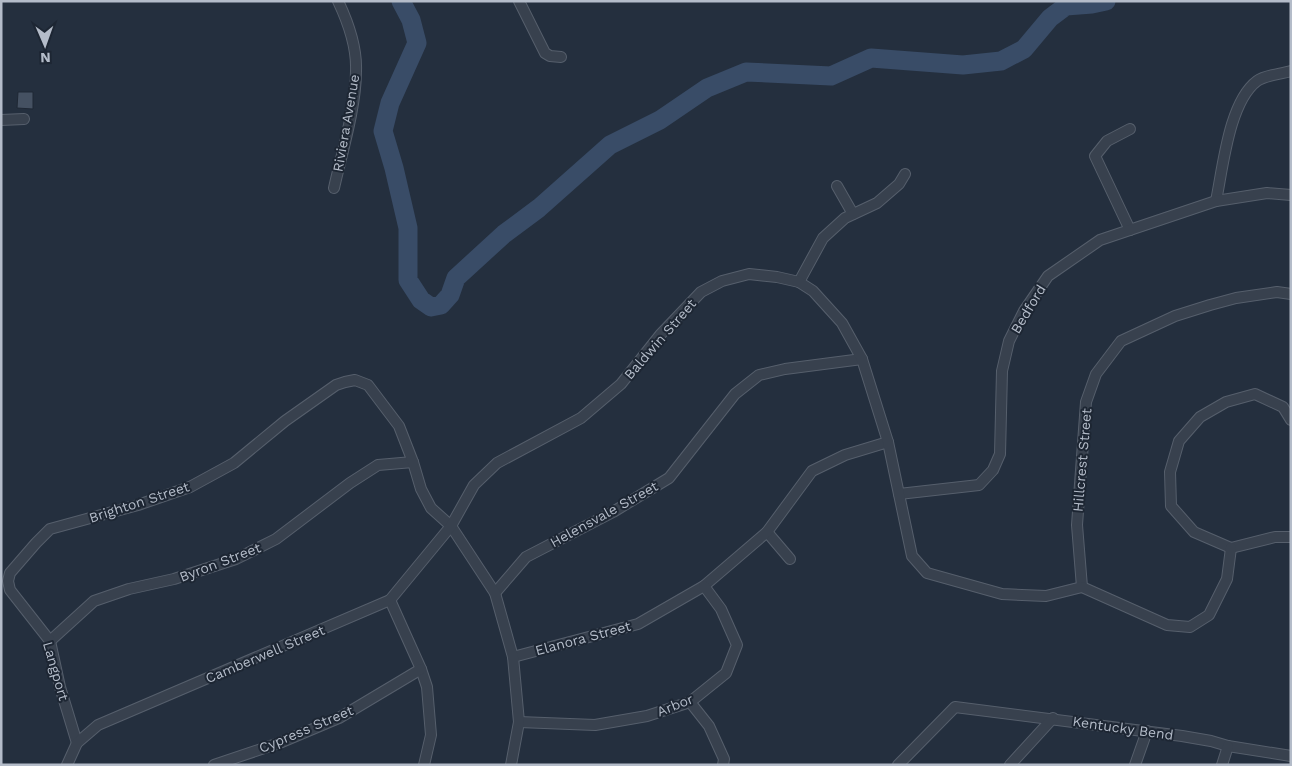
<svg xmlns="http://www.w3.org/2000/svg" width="1292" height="766" viewBox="0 0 1292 766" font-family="'Work Sans',sans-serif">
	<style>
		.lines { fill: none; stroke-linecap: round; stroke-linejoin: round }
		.river { stroke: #394c67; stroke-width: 19 }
		.building { fill: #455162; stroke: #1f2835 }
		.minor-casing { stroke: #565f6c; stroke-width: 12 }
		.minor { stroke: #38414e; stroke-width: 10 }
		.labels { text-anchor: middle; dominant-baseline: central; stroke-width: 4; stroke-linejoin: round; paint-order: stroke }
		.street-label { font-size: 14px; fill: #b4bcc9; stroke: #1d2633 }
	</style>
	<rect width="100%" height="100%" fill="#242f3e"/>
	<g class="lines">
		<!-- river -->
		<path class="river" d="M401,1L411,20L417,43L390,103L383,131L394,168L408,228V280L421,300L431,307L441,305L450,295L456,278L504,234L539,208L610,145L660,120L707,88L746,72L831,76L871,58L963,65L1001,61L1024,49L1050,18L1066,6L1092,4L1106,1"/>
	</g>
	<!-- building -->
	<path class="building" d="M18,92H33V109L17,108Z"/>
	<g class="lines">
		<!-- minor casing -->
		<g class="minor-casing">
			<g id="minor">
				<path d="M519,1L545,53L550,56L561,57"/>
				<path d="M1,120L24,119"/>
				<path d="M837,186L853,214"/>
				<path d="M334,188C342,152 356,107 356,71C357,47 348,22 338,1"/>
				<path d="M1216,201C1223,167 1229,102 1257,81C1265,75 1281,74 1291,71"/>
				<path d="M1130,230L1095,156L1107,141L1130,129"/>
				<path d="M799,282L823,238L845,218L877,203L899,184L905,174"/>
				<path d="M899,494L979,485L993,470L1000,454L1002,371L1009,341L1024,311L1048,276L1100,240L1216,201L1267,193L1291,195"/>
				<path d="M767,532L790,559"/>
				<path d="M1231,548L1194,532L1171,506L1170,472L1179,441L1200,417L1226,402L1255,394L1283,407L1291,420"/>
				<path d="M1231,548L1275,537H1291"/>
				<path d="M1082,587L1077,525L1086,402L1096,374L1121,341L1175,316L1210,305L1236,298L1277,292L1291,294"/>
				<path d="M495,593L526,557L613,512L669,478L735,394L759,375L785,369L862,359"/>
				<path d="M390,600L421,669L427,687L431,735L424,765"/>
				<path d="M50,641L94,601L129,589L174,579L236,559L276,539L350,483L378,465L413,462"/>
				<path d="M513,657L638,624L704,586L767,532L812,471L845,455L888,442"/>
				<path d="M690,702L709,726L724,759L723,765"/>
				<path d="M519,722L595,725L647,716L690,702L726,673L737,645L721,609L704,586"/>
				<path d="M77,743L60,687L50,641L10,590L8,581L10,573L36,543L50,529L138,505L190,487L234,463L285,421L336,385L345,382L355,380L368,385L399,426L413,462L421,489L431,508L451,526L495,593L513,657L519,722L511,765"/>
				<path d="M67,765L77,743L98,725L390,600L451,526L474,485L497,463L581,418L621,384L660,335L701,292L722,281L749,274L777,277L799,282L813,291L842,323L862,359L888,442L912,556L927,573L1002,594L1046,596L1082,587L1167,625L1190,627L1209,615L1227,579L1231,548"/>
				<path d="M214,765L282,742L339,718L421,669"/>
				<path d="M898,765L955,707L1182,736L1211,741L1228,746L1291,756"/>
				<path d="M1010,765L1053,718"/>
				<path d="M1135,765L1147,731"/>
				<path d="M1222,765L1228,746"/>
			</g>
		</g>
		<!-- minor -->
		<use href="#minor" class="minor"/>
	</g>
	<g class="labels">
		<!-- street labels -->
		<g class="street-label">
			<text transform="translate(346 123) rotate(-80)">Riviera Avenue</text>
			<text transform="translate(1028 309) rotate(-59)">Bedford</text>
			<text transform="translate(660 339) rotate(-49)">Baldwin Street</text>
			<text transform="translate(1082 460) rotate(-85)">Hillcrest Street</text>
			<text transform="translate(139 502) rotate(-18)">Brighton Street</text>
			<text transform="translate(604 514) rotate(-29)">Helensvale Street</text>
			<text transform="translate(220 562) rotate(-21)">Byron Street</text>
			<text transform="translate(583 638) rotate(-15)">Elanora Street</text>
			<text transform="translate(265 654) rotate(-23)">Camberwell Street</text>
			<text transform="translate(56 671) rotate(74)">Langport</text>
			<text transform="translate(675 705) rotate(-22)">Arbor</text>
			<text transform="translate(1123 728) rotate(8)">Kentucky Bend</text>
			<text transform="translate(306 729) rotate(-23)">Cypress Street</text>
		</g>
	</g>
	<!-- border -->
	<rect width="1292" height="766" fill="none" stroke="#b4bcc9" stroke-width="5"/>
	<!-- north arrow -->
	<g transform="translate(45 45) rotate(178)" stroke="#1d2633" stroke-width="4" paint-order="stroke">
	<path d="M0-4L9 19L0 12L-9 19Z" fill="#b4bcc9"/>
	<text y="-8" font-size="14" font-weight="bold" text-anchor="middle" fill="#b4bcc9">N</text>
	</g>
</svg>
